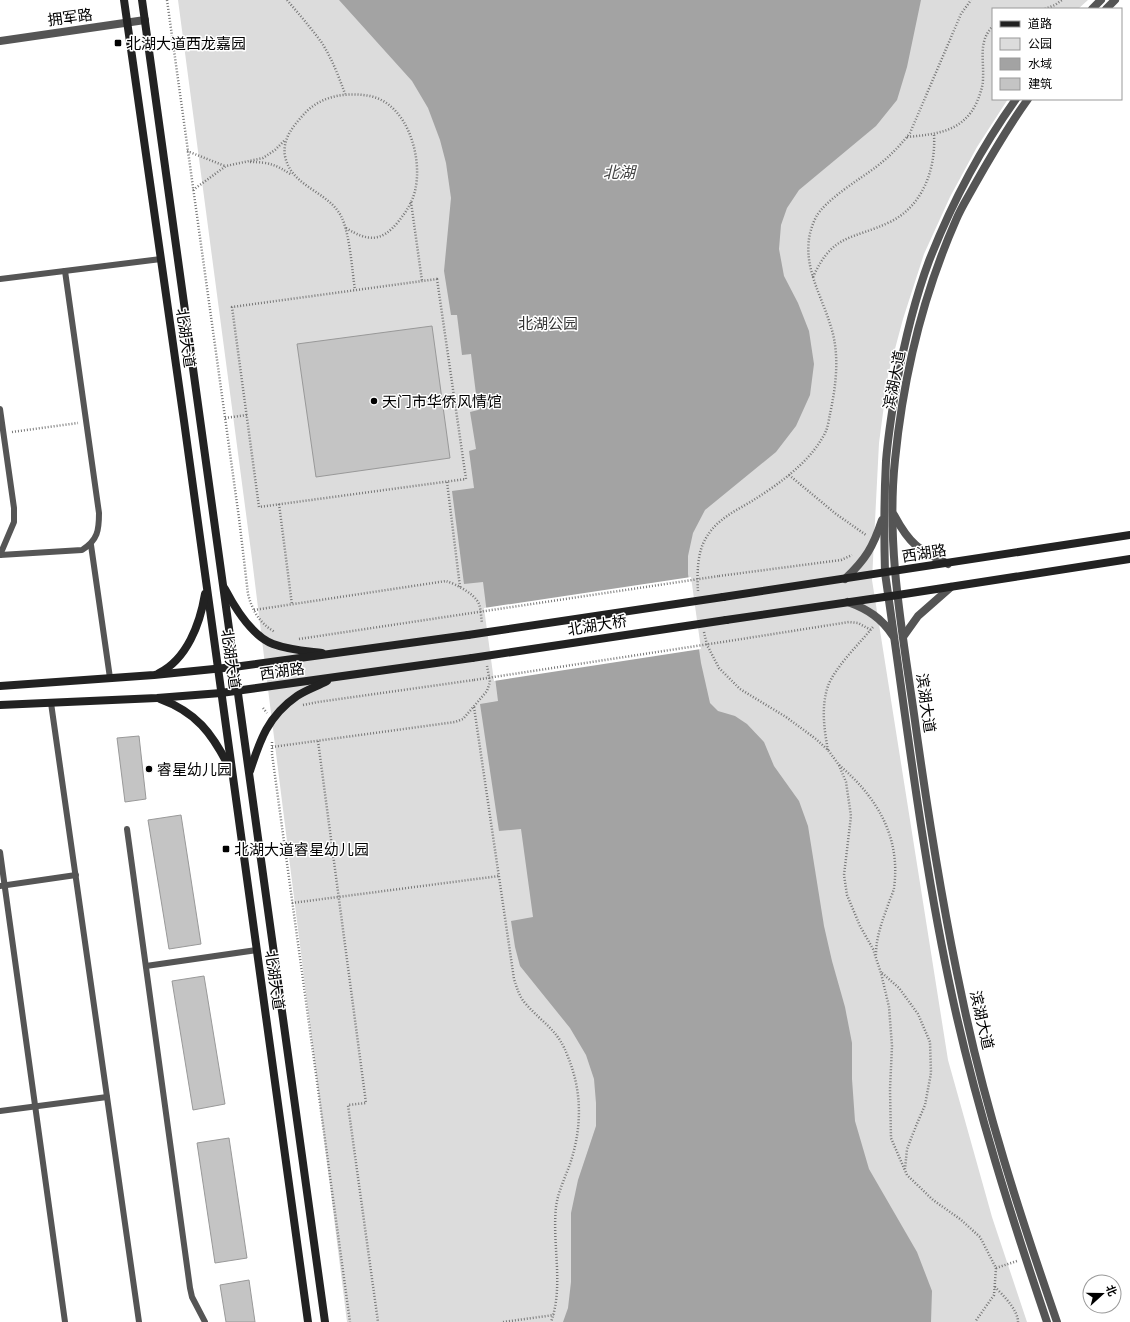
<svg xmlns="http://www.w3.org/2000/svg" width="1130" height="1322" viewBox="0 0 1130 1322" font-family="Mulish,'Noto Sans SC',sans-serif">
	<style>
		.green { fill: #dcdcdc }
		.water { fill: #a3a3a3 }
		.pier { fill: #fff }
		.building { fill: #c4c4c4; stroke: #999 }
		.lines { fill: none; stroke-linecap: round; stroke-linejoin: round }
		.path { stroke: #777; stroke-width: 2.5; stroke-dasharray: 1 2; stroke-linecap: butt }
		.service { stroke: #555; stroke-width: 6 }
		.minor { stroke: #555; stroke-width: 8 }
		.secondary { stroke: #222; stroke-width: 8 }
		.path-bridge { stroke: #777; stroke-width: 2.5; stroke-dasharray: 1 2; stroke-linecap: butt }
		.secondary-bridge { stroke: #222; stroke-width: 8 }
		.poi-dot { fill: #000; stroke: #fff; stroke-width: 1.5 }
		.labels { text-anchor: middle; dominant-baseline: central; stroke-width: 3; stroke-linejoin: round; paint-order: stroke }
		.street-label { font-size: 15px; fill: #000; stroke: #fff }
		.poi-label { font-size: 15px; fill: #000; stroke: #fff; text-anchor: start }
		.park-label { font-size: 15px; fill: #333; stroke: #fff }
		.water-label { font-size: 16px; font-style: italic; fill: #444; stroke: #fff }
	</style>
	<rect width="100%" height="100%" fill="#fff"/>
	<!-- green -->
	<path class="green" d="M178,0H1088L1078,9H993V99H1008L977,147L950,197L924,254L903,319L888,375L879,443L872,580L948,1060L992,1217L1027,1322H347L269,697L252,559Z"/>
	<!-- water -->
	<path class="water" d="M339,0H921L907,67L897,100L876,126L799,190L787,208L781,225L779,249L784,276L798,303L809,331L814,364L810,395L796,426L776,452L705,510L693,533L688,556V574L701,663L710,703L718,711L735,716L747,724L764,742L774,766L799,801L808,826L824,926L832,961L845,1007L852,1043V1079L855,1121L869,1169L917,1252L932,1291L931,1322H563L568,1308L571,1282V1213L578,1180L596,1126V1103L594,1079L586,1055L570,1028L520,966L515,947L511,921L533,917L521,829L499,831L480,704L498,701L483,582L464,584L452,491L474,488L469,451L476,449L470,412L478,410L471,354L462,355L457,315H451L444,271L451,198L446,163L440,140L428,108L412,81Z"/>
	<!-- pier -->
	<path class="pier" d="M691,577L701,649L494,681L484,608Z"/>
	<!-- building -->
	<g class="building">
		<path d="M432,326L450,458L316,477L297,344Z"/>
		<path d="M139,736L146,799L125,802L117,738Z"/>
		<path d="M181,815L201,944L169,949L148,820Z"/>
		<path d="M204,976L225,1104L193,1110L172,981Z"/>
		<path d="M229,1138L247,1258L215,1263L197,1143Z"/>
		<path d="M249,1280L255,1322H226L220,1285Z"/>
	</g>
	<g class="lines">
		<!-- path -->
		<g class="path">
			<path d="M167,0L239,518L248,594C252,610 260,624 275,632"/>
			<path d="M287,0C299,14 311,28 322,43C332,59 339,77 345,94"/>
			<path d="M1045,9L1055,5L1062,0"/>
			<path d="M907,137C937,134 963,132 977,102C980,94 983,87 983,78C984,59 978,41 993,26"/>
			<path d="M187,151L225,166"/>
			<path d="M250,162C270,162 276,165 292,175"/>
			<path d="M193,190L226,166L263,158L275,150L285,140"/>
			<path d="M411,202L422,281"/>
			<path d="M346,228C367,241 381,243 398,222C406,212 412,203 415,191C423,158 408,104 370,96C348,92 323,95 306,112C294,125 282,138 285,156C291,187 328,191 341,216C350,233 352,271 355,290"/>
			<path d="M813,277C833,233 852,240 890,222C923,206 936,169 934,134"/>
			<path d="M437,279L466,479L259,507L232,307Z"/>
			<path d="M225,418L247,415"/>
			<path d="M12,432L78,423"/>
			<path d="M789,475L836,514L866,535"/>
			<path d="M447,482L460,587"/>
			<path d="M279,504L292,605"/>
			<path d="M719,576L841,560L852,555"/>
			<path d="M698,591C697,575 697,552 706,538C716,520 735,511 752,501C779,484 812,461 826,431C828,426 829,419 830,414C836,386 840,355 831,327C820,290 796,257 816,217C825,200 860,179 876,167C889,157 900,146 910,133L961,14L971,0"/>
			<path d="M254,610L446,581C456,584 475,594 479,604C481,610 481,617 482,623"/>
			<path d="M704,632L707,645L719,668L740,689L786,717L816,739L828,750L839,765L846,782L851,816L844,875L847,895L860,926L873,949L881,973L889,1007L892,1046L890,1089L891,1138L907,1175L933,1200L960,1219L980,1237L996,1268L994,1295L975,1322"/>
			<path d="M299,639L465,614"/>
			<path d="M729,641L849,622L858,623L871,630"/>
			<path d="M303,705L318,702L474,680"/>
			<path d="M474,707L514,979C517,988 519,996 525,1003C543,1024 558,1029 568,1057C582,1091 582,1126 571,1161C566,1176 558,1191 556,1207C552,1245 564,1286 551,1322"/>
			<path d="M263,708L267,713"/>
			<path d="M318,741L366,1103L348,1105L378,1322"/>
			<path d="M272,742V754L350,1322"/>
			<path d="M272,747L455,722L463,719L487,691L490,682L487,666"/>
			<path d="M828,750C824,729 821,706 828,686C835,667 860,643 873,627"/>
			<path d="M839,765C877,797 901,837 894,888C893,893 890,899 888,905C882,922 876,937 876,955"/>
			<path d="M292,903L499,876"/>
			<path d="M882,973L899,988L918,1014L930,1042L931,1073L925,1105L916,1126L907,1149L905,1169"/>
			<path d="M996,1268L1017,1261"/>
			<path d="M995,1287C1003,1295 1018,1310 1018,1322"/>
			<path d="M503,1322L554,1315"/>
		</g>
		<!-- service -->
		<g class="service">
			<path d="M0,279L161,259"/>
			<path d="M0,409L14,508V522L0,555"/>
			<path d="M91,545L110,678"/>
			<path d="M0,555L82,550C98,540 99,530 99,513L65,271"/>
			<path d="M51,703L139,1322"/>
			<path d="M127,829L190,1288L192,1297L205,1322"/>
			<path d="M0,852L65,1322"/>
			<path d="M0,886L76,875"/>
			<path d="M146,966L257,950"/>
			<path d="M0,1111L107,1097"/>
		</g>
		<!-- minor -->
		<g class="minor">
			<path d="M1092,9L1101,0"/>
			<path d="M1106,9L1115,0"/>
			<path d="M0,41L145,20"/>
			<path d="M1016,99C981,148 951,205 929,261C914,301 904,344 896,387C892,411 888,437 886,461C884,499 884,536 885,573C906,716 922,859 953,1000C977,1109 1011,1216 1047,1322"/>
			<path d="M1028,99C1008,127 991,156 974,186C968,197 961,208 956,220C923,295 903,379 895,460C886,545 902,630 914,714C927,809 942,904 962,997C985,1108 1020,1215 1057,1322"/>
			<path d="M894,515C910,545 918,549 948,564"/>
			<path d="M845,579C866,559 873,547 882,520"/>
			<path d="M848,602C867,609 882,618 893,636"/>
			<path d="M903,637L918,616L951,587"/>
		</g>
		<!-- secondary -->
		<g class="secondary">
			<path d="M124,0L184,421L308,1322"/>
			<path d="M142,0L325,1322"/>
			<path d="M225,589C235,608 252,636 273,644C289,650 306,651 322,653"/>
			<path d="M723,597L1130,535"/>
			<path d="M726,620L898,595L1130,559"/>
			<path d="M159,673C187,659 200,624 205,594"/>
			<path d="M0,686L154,675L234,667L468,635"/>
			<path d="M160,699C196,712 212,733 229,767"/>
			<path d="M0,705L157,698L221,693L472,658"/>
			<path d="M250,771C260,740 268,716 297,696C306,690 318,686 327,681"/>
		</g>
		<!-- path-bridge -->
		<g class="path-bridge">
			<path d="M465,614L719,576"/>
			<path d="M474,680L729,641"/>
		</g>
		<!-- secondary-bridge -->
		<g class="secondary-bridge">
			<path d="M468,635L723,597"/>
			<path d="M472,658L726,620"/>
		</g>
	</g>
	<!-- markers -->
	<g class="poi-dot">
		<rect x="114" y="39" width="8" height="8" rx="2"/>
		<circle cx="374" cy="401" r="4"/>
		<circle cx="149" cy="769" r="4"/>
		<rect x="222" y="845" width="8" height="8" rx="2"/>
	</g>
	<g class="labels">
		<!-- street labels -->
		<g class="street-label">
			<text transform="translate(70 17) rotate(-8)">拥军路</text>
			<text transform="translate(186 338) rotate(82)">北湖大道</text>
			<text transform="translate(894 380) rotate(-79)">滨湖大道</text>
			<text transform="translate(924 553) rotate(-9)">西湖路</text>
			<text transform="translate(597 625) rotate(-9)">北湖大桥</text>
			<text transform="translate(231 659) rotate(82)">北湖大道</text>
			<text transform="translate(282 671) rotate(-8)">西湖路</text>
			<text transform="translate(926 703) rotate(82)">滨湖大道</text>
			<text transform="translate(275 980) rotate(82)">北湖大道</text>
			<text transform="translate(982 1020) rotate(77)">滨湖大道</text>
		</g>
		<!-- poi labels -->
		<g class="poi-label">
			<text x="126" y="43">北湖大道西龙嘉园</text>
			<text x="382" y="401">天门市华侨风情馆</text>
			<text x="157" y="769">睿星幼儿园</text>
			<text x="234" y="849">北湖大道睿星幼儿园</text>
		</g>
		<!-- park labels -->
		<g class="park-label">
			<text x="548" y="323">北湖公园</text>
		</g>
		<!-- water labels -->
		<g class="water-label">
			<text x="619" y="172">北湖</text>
		</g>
	</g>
	<!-- legend -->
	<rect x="992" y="8" width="130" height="92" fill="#ffffff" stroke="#999999"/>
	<rect x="1000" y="21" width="20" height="6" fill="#222222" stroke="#999999"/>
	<text x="1028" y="28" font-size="12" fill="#000000">道路</text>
	<rect x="1000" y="38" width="20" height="12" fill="#dcdcdc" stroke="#999999"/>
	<text x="1028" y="48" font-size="12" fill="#000000">公园</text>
	<rect x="1000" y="58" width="20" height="12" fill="#a3a3a3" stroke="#999999"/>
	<text x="1028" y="68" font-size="12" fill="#000000">水域</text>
	<rect x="1000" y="78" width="20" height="12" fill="#c4c4c4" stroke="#999999"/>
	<text x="1028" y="88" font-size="12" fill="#000000">建筑</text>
	<!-- north arrow -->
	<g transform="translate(1102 1294) rotate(69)"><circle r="19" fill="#ffffff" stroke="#999999"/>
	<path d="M0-3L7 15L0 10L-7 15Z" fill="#000000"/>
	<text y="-6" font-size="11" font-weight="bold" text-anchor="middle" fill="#000000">北</text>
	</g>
</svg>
